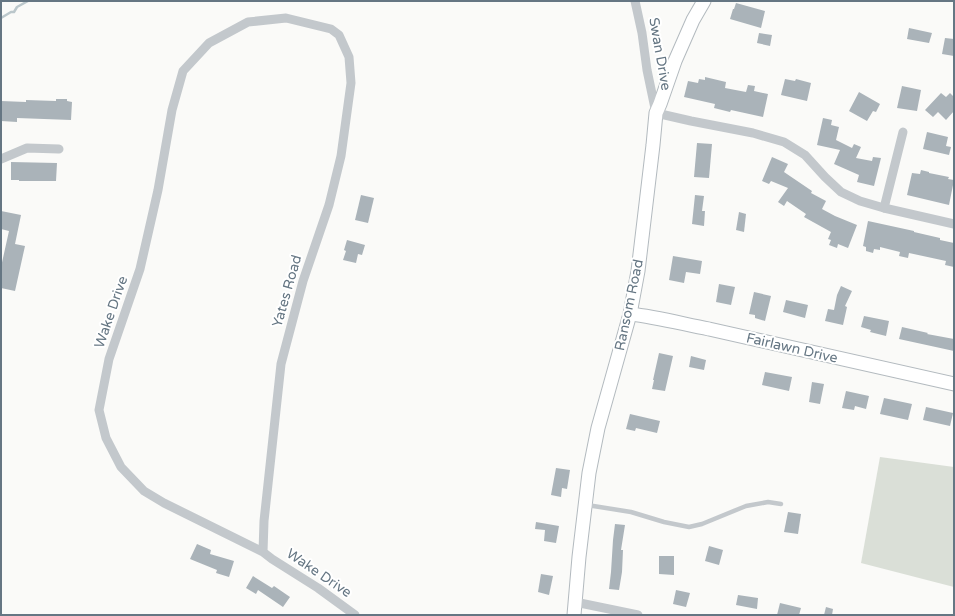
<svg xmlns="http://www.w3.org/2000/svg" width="955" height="616" viewBox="0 0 955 616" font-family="'Varela Round',sans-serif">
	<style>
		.green { fill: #dadfd7 }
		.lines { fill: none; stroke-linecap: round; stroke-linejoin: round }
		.stream { stroke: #bbc7cb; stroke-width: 2.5 }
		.building { fill: #aab3b9 }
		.secondary-casing { stroke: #b3babf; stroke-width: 15 }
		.lane { stroke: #c3c8cc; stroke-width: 4.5 }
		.street { stroke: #c3c8cc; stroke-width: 9 }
		.secondary { stroke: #fff; stroke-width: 13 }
		.labels { text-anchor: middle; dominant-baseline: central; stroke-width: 4; stroke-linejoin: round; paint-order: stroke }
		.street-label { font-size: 14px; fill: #657683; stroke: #fff }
	</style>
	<rect width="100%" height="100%" fill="#fafaf8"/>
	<!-- green -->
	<path class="green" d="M880,457L954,467V587L861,563Z"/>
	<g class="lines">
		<!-- stream -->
		<path class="stream" d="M1,18L11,12H14L17,7L28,1"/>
	</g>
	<!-- building -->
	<g class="building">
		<path d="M736,3L765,11L761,28L730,19L733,9H734Z"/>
		<path d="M909,28L932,33L929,43L907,39Z"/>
		<path d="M759,33L772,35L770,46L757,43Z"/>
		<path d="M945,38L954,39V56L942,54Z"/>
		<path d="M705,77L726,82L725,88L746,92L748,85L755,86L754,91L768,94L763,117L731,110L730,112L714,108L715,104L684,97L688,81L698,83L699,79L705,80Z"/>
		<path d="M785,79L795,81L796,79L811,83L807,101L781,95Z"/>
		<path d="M902,86L921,90L917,111L897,108Z"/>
		<path d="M859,92L880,104L876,112L873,111L867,121L849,111Z"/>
		<path d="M941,93L946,97L950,93L954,97V111L946,120L938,112L933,117L925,110Z"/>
		<path d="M56,99H67V101L72,102L71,120L17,118V122L1,121V101L26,102V100L56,101Z"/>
		<path d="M823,118L832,120L831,125L839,127L836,140L852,148L854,144L861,147L856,158L872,161L873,157L881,158L874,186L857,182L859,175L834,164L840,150L817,145Z"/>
		<path d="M927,132L948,137L946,146L951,147L949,155L923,149Z"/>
		<path d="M697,143L712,144L709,178L694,177Z"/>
		<path d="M772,157L788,164L784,172L812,191L811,193L826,201L822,209L835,216L857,225L848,248L838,244L837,248L829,245L831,240L828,239L831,232L804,217L806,214L787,201L784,206L778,202L788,188L771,181L769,184L762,181Z"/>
		<path d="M11,162L57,163L56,181H19V180H11Z"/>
		<path d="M921,170L929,172V173L949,177L948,179L954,180L949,205L907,195L912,173L920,174Z"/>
		<path d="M361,195L374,198L368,223L355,220Z"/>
		<path d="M695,195L704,196L702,211H705L704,226L692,224Z"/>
		<path d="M1,211L21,215L15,244L25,246L15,291L1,288V267L9,231L1,229Z"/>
		<path d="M739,212L746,214L744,232L736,230Z"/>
		<path d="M868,221L914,231V232L940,238V240L954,243V267L945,265L946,261L909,253L908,258L899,256L900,252L880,247V250L874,249L873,253L866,251V247L863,246Z"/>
		<path d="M347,240L365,245L362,255L358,254L356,263L343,260L346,251L344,250Z"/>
		<path d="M673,256L702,261L700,274L686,272L684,283L669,280Z"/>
		<path d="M719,284L735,287L731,305L716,302Z"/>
		<path d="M841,286L852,291L845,306L847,307L843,325L825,321L828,309L834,310L837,295Z"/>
		<path d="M754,292L771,296L765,321L755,318V315L749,314Z"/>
		<path d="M786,300L808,305L805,318L783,312Z"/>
		<path d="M864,316L889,321L886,336L870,332L871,330L861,327Z"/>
		<path d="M902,327L928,333L927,334L954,339V351L899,339Z"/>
		<path d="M659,353L673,356L665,391L652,389L654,380H653Z"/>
		<path d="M691,356L706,360L704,370L689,367Z"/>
		<path d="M765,372L792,377L789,391L762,385Z"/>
		<path d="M812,382L824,384L820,404L809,402Z"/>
		<path d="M846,391L869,396L866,409L855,406L854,410L842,408Z"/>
		<path d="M884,398L912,404L908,420L880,414Z"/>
		<path d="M926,407L953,413L950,426L923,420Z"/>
		<path d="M630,414L660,421L657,433L636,428L635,431L626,429Z"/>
		<path d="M556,468L570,470L567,489L562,488L561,497L551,495Z"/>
		<path d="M788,512L801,514L798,534L784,532Z"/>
		<path d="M536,522L559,526L556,543L544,541L545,530L535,529Z"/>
		<path d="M615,524L625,525L621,550H623L622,572L619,590L609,589L611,572L613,540Z"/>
		<path d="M197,544L211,550L210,554L234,561L229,577L216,573L217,570L190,559Z"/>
		<path d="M709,546L723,550L719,565L705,561Z"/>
		<path d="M659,556H674V575L659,574Z"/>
		<path d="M541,574L553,576L549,595L538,592Z"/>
		<path d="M253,576L272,588L274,586L290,597L283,607L258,590L256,594L246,588Z"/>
		<path d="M676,590L690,593L686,607L673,604Z"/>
		<path d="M738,595L758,598L757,609L736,605Z"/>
		<path d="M780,603L801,608L799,615H777Z"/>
		<path d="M826,607L833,609L832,615H824Z"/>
	</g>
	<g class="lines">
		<!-- secondary casing -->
		<g class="secondary-casing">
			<g id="secondary">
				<path d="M630,314C657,317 683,324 709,329L954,384"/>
				<path d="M574,615L579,557L589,473L598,428L630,314L638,271L653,145L656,113L660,104L675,61L693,20L704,1"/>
			</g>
		</g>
		<!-- lane -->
		<path class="lane" d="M587,505L631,512L664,522L689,527L702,524L746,506L768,502L781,504"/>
		<!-- street -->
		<g class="street">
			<path d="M635,1L642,33L647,70L656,113L691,121L753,133L784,142L805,155L825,177L841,192L860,201L884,208L954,224"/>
			<path d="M1,159L27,148L59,149"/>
			<path d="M884,208L903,132"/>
			<path d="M263,552L264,521L281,364L303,281L329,205L341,156L351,83L349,57L339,35L331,29L286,18L248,22L209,43L183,71L172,110L158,190L140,269L109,359L99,410L106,438L121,467L144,491L164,503L263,552L272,559L318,588L355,615"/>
			<path d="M575,602L638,615"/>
		</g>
		<!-- secondary -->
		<use href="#secondary" class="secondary"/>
	</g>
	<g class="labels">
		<!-- street labels -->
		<g class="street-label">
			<text transform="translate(660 54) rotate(80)">Swan Drive</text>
			<text transform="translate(287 291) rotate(-74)">Yates Road</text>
			<text transform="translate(629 305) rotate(-78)">Ransom Road</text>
			<text transform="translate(111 312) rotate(-71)">Wake Drive</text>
			<text transform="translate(792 348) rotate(13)">Fairlawn Drive</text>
			<text transform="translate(319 573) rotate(34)">Wake Drive</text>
		</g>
	</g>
	<!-- border -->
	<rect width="955" height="616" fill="none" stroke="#657683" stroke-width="4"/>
</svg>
